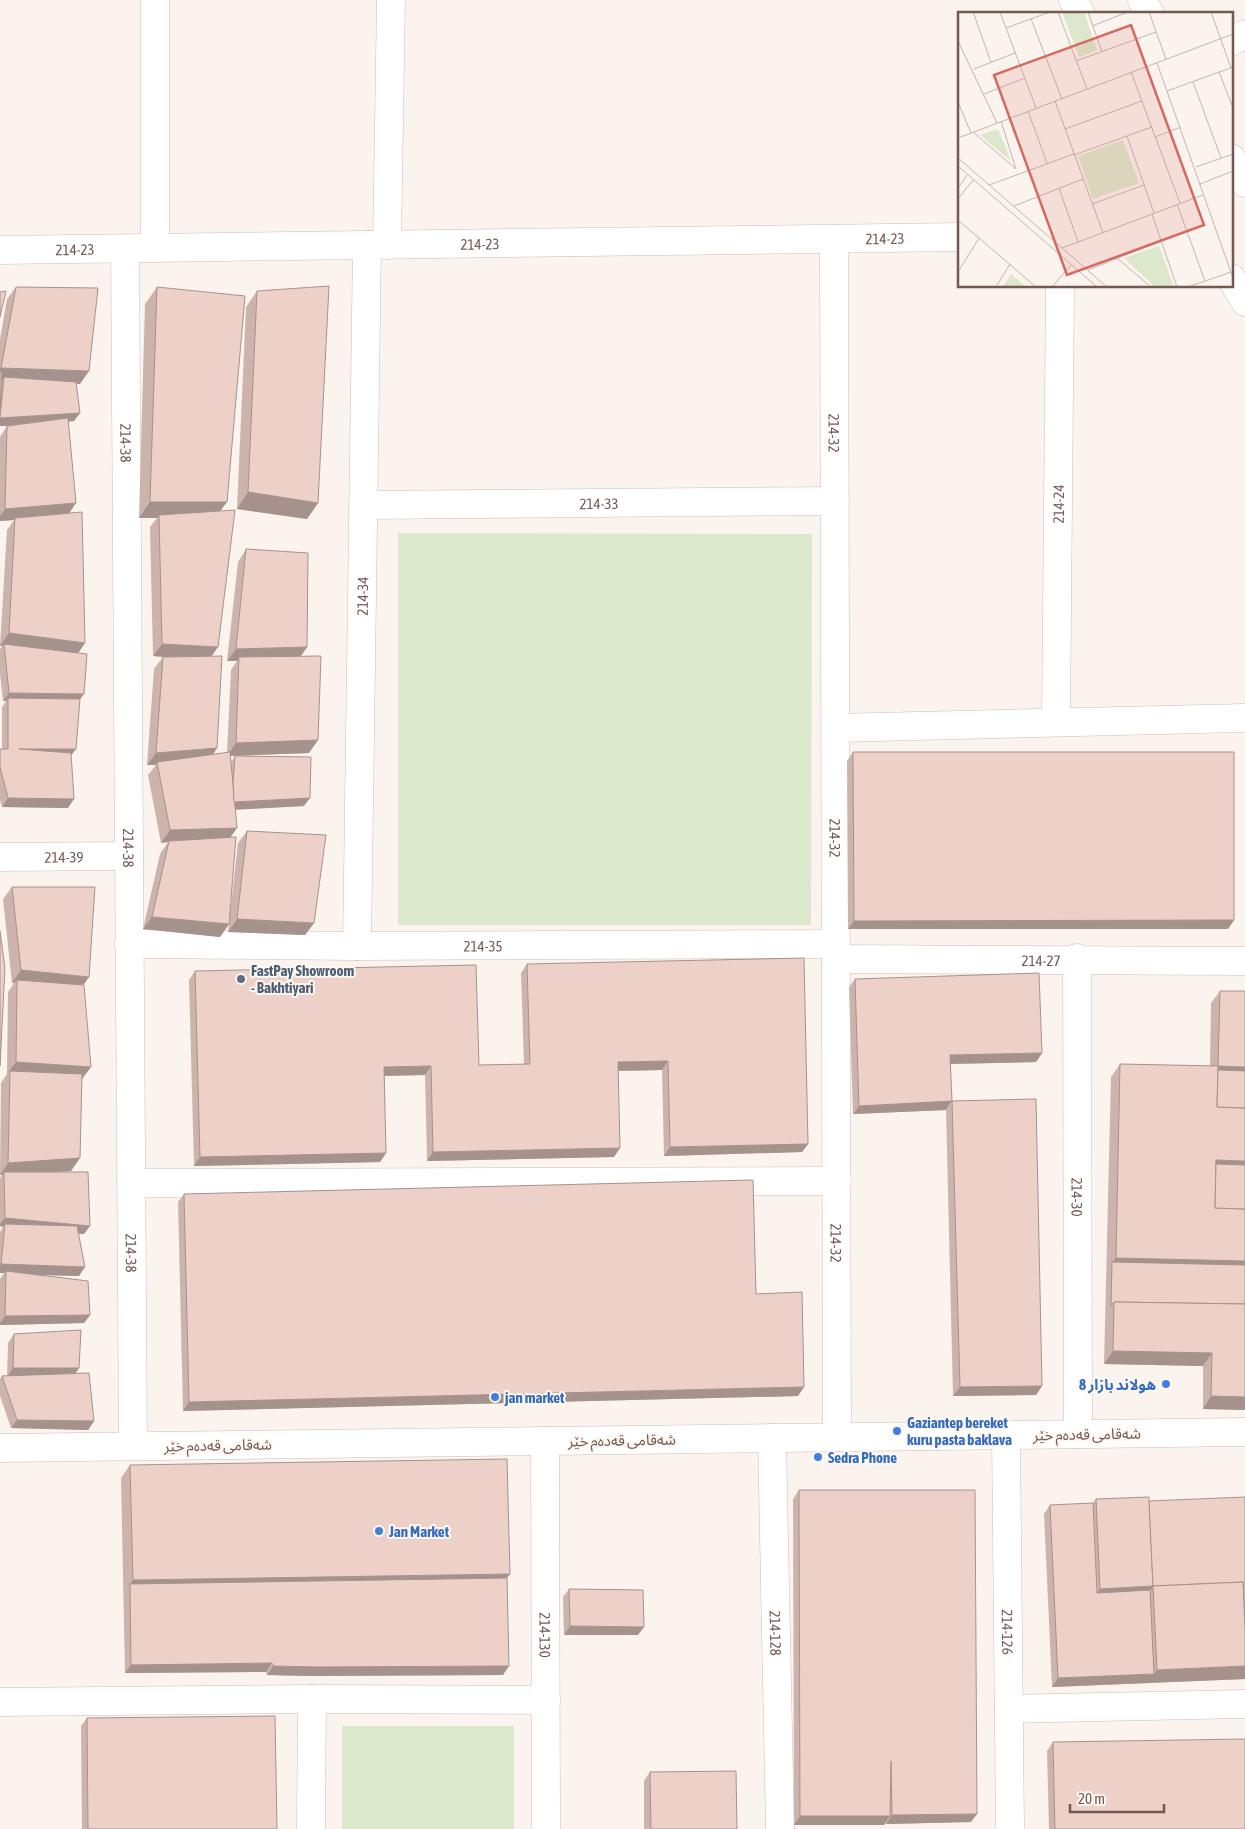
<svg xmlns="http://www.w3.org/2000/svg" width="1245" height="1829" viewBox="0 0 1245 1829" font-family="'Asap Condensed','Noto Sans Arabic',sans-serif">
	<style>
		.green { fill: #dbe8cc }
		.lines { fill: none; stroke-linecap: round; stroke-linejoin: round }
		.minor-casing { stroke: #cfbdb6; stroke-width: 29 }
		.tertiary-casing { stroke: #cfbdb6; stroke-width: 29 }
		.secondary-casing { stroke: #d1bcb4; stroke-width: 29 }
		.minor { stroke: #fff; stroke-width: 28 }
		.tertiary { stroke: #fff; stroke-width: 28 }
		.secondary { stroke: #fff; stroke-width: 28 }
		.wall { fill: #ccb4ac }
		.shaded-wall { fill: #a6928c }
		.building { fill: #edd1c8; stroke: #a6928c }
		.service-dot { fill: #5c6f8a; stroke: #fef8f3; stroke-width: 2 }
		.shop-dot { fill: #3f7fe0; stroke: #fef8f3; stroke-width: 2 }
		.labels { text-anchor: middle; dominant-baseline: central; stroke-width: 4; stroke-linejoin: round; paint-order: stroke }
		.street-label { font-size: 15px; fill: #745952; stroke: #fef8f3 }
		.service-label { font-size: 15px; font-weight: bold; fill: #4e5e75; stroke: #fef8f3; text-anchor: start }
		.shop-label { font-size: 15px; font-weight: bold; fill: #366cbe; stroke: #fef8f3; text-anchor: start }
		.inset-road { fill: none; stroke: #c5b5af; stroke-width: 1 }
		.view { fill: #d66a61; fill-opacity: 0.15; stroke: #d66a61; stroke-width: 2.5 }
		.inset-edge { fill: none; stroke: #745952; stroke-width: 2.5 }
	</style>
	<rect width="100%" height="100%" fill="#fbf3ed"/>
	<!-- green -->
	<g class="green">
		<path d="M398,533L812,534L811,925H398Z"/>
		<rect x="342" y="1726" width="172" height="103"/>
	</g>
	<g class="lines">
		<!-- minor casing -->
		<g class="minor-casing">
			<g id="minor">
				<path d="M155,0V248"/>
				<path d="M1231,42L1245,34"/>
				<path id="s1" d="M834,239L837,1437"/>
				<path d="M387,245L391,0"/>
				<path id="s2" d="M125,249L133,1446"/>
				<path id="s3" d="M0,250L959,237"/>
				<path id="s4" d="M363,505L835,501"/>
				<path id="s5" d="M1056,722L1060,286"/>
				<path d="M836,728L1245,718"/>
				<path id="s6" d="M0,857L129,856"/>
				<path id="s7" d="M129,944L357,946L836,944"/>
				<path id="s8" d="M357,946L367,245"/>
				<path id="s9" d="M1077,958L1078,1434"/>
				<path id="s10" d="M836,959L1245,961"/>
				<path d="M131,1183L837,1181"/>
				<path id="s11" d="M1006,1436L1010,1829"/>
				<path id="s12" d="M772,1438L780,1829"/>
				<path id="s13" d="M545,1441L546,1829"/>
				<path d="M0,1702L312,1699L546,1700"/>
				<path d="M1009,1709L1245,1704"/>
				<path d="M311,1829L312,1699"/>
			</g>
		</g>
		<!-- tertiary casing -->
		<g class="tertiary-casing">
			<path id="tertiary" d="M0,1448L1245,1432"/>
		</g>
		<!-- secondary casing -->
		<g class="secondary-casing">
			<g id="secondary">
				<path d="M1073,0L1081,14"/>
				<path d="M1142,0L1150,14"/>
				<path d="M1231,158L1245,183"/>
				<path d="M1231,278L1245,302"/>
			</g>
		</g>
		<!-- minor -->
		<use href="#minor" class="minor"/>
		<!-- tertiary -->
		<use href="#tertiary" class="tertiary"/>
		<!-- secondary -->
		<use href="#secondary" class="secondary"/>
	</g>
	<!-- wall -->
	<g class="wall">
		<path d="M16,287L80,384H76L80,413L74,421L68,422L69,513L85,643L78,653L80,700L71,756L68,808L2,807L0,800V749H2V707L6,701H3L0,674V649L2,646H0L7,530L14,520L0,521V437L7,426H10H0V339L7,299Z"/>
		<path d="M157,287L220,511L212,656L217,748L213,755L227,753L231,670L237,661H227L238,562L246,549L307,647L301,656L309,753L230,756L231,762L235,756L304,806L235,810L230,837L229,924L220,937L143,929L160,854L168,842L161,843L148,775L156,765H147L154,669L163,657L153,656L150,527L157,518H139L145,304Z"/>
		<path d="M257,291L318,503L307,519L237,509L246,307Z"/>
		<path d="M853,752L1234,920L1228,929H848L847,761Z"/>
		<path d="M247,831L314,923L305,935L228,932L238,843Z"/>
		<path d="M12,887L83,985L82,1079L71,1171L52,1172L84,1234H78L79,1276L38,1275L90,1315L84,1323L0,1325V1279L4,1273H0V1232L3,1227L0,1226V1178L2,1175H0L1,1083L7,1074L8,992L14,983H12L3,899Z"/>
		<path d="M527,964L808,1144L802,1152L664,1156L662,1070L618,1071L614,1157L427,1161L425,1075L384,1076L386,1153L380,1162L194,1166L189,980L195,971L479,1065L524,1064L521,973Z"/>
		<path d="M855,979L1042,1053L1036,1062L951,1064L946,1110L853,1114L849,987Z"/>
		<path d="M1220,991L1245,1410L1203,1409V1366L1104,1364L1111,1077L1120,1064L1210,1066L1211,1003Z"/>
		<path d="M952,1101L1042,1386L1036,1395L953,1396L946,1110Z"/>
		<path d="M184,1194L756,1294L804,1387L798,1396L183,1411L178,1202Z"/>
		<path d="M14,1334L75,1374L94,1421L88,1430L11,1428L0,1396V1379L2,1376H7L8,1343Z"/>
		<path d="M130,1465L507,1578L503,1675L312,1676L267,1675L266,1672L125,1673L121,1478Z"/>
		<path d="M799,1490L971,1822L886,1824V1822L884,1825H794L793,1499Z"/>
		<path d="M1096,1499L1149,1501L1245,1679L1052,1687L1044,1514L1050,1505L1093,1503Z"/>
		<path d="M569,1589L638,1635H564L563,1597Z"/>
		<path d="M87,1718L277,1829H82L81,1726Z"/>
		<path d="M1053,1742L1245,1829H1049L1047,1751Z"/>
		<path d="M650,1772L737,1829H644V1781Z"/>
	</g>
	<!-- shaded-wall -->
	<g class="shaded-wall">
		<path d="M1,368L89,371L80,384L4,381V377L2,381H0V369Z"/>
		<path d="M80,413L74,421L0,426V418Z"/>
		<path d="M248,492L318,503L307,519L237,509Z"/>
		<path d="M150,502H227L215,518L159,515L157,518H139Z"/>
		<path d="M76,503L68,515L15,518L14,520L0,521V516L5,509Z"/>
		<path d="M9,633L85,643L76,656L4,644L2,646H0Z"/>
		<path d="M162,644L218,647L209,660L153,656Z"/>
		<path d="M307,647L298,660L239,657L237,661H227L236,649Z"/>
		<path d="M9,693L84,694L78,702L8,698L6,701H3Z"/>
		<path d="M318,740L309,753L227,756L236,743Z"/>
		<path d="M217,748L208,761L157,762L156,765H147L156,753Z"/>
		<path d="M19,749H76L70,757Z"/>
		<path d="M8,798L74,799L68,808L2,807Z"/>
		<path d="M310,798L304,806L225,810L231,802Z"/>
		<path d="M237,828L228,841H169L168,842L161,843L170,830Z"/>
		<path d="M152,917L229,924L220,937L143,929Z"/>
		<path d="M237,919L314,923L305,935L228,932Z"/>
		<path d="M1234,920L1228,929H848L854,921Z"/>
		<path d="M21,970L89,977L80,990L17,980L14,983H12Z"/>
		<path d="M1042,1053L1036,1062L944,1064L950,1055Z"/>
		<path d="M668,1061L662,1070L612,1071L618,1062Z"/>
		<path d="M16,1062L91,1067L82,1079L10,1071L7,1074Z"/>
		<path d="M431,1066L425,1075L378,1076L384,1067Z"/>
		<path d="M1218,1066L1245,1067V1080L1215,1079Z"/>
		<path d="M952,1101L946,1110L853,1114L859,1106Z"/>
		<path d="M808,1144L802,1152L664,1156L670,1147Z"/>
		<path d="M620,1148L614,1157L427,1161L433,1152Z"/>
		<path d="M386,1153L380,1162L194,1166L200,1157Z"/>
		<path d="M80,1158L71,1171L4,1175V1172L2,1175H0L8,1163Z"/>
		<path d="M1216,1160L1245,1161V1174L1213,1173Z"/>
		<path d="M5,1218L90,1226L84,1234L5,1227V1224L3,1227L0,1226V1224Z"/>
		<path d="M1116,1258L1245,1261V1273L1112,1263Z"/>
		<path d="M1,1264L85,1267L79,1276L6,1274V1271L4,1273H0V1266Z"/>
		<path d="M90,1315L84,1323L0,1325V1323L5,1316Z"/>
		<path d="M1113,1351L1212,1353L1203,1366L1104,1364Z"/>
		<path d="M13,1368H79L73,1377H7Z"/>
		<path d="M1042,1386L1036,1395L953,1396L960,1387Z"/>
		<path d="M804,1387L798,1396L183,1411L189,1402Z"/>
		<path d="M1211,1396L1245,1397V1410L1203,1409Z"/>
		<path d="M17,1420L94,1421L88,1430L11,1428Z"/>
		<path d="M510,1574L501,1586L130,1584L133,1580Z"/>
		<path d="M1153,1586L1144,1599L1091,1601L1100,1589Z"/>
		<path d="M570,1626L644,1627L638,1635H564Z"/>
		<path d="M272,1663L266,1672L125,1673L131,1665Z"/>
		<path d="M273,1666H509L503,1675L312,1676L267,1675Z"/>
		<path d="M1245,1666V1679L1052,1687L1058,1678L1154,1674L1157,1670Z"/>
		<path d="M977,1814L971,1822L886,1824L892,1815Z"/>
		<path d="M800,1816H890L884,1825H794Z"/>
	</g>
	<!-- building -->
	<g class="building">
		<path d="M329,286L318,503L248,492L257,291Z"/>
		<path d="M16,287L98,288L89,371L1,368Z"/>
		<path d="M157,287L245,296L227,502H150Z"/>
		<path d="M6,291L0,317V292Z"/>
		<path d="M0,372H2L0,409Z"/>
		<path d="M4,377L76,382L80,413L0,418Z"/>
		<path d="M68,418L76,503L5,509L7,426Z"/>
		<path d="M235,510L218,647L162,644L159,515Z"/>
		<path d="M82,512L85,643L9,633L15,518Z"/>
		<path d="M246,549L308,553L307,647L236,649Z"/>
		<path d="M4,644L87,654L84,694L9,693Z"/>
		<path d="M222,656L217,748L156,753L163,657Z"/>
		<path d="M321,656L318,740L236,743L239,657Z"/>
		<path d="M8,698L80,699L76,749H19L71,753L74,799L8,798L0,767V749H8Z"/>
		<path d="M230,752L237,828L170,830L157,762Z"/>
		<path d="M853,752H1234V920L854,921Z"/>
		<path d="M235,756L311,757L310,798L234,802L233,782Z"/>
		<path d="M247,831L326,835L314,923L237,919Z"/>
		<path d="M236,837L229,924L152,917L169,841Z"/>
		<path d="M12,887H95L89,977L21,970Z"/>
		<path d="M0,931L5,968L0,1066Z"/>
		<path d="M804,958L808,1144L670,1147L668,1061L618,1062L620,1148L433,1152L431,1066L384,1067L386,1153L200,1157L195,971L476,965L479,1065L530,1064L527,964Z"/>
		<path d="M1039,973L1042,1053L950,1055L952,1101L859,1106L855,979Z"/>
		<path d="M17,980L84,985L91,1067L16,1062Z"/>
		<path d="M1220,991H1245V1067L1218,1066Z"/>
		<path d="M1120,1064L1218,1066L1217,1107L1245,1108V1161L1216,1160L1215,1208L1245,1209V1261L1116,1258Z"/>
		<path d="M1218,1070L1245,1071V1108L1217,1107Z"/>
		<path d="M10,1071L82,1074L80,1158L8,1163Z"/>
		<path d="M1036,1099L1042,1386L960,1387L952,1101Z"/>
		<path d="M1216,1164L1245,1165V1209L1215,1208Z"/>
		<path d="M4,1172H88L90,1226L5,1218Z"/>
		<path d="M753,1180L756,1294L802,1292L804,1387L189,1402L184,1194Z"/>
		<path d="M5,1224L77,1226L85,1267L1,1264Z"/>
		<path d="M1112,1262L1245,1265V1304L1114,1302L1111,1306Z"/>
		<path d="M6,1271L88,1281L90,1315L5,1316Z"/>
		<path d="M1114,1302L1245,1304V1397L1211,1396L1212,1353L1113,1351Z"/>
		<path d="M81,1330L79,1368H13L14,1334Z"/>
		<path d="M89,1373L94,1421L17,1420L2,1376Z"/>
		<path d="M507,1459L510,1574L133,1580L130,1465Z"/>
		<path d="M799,1490H975L977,1814L892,1815L891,1761L890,1816H800Z"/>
		<path d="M1149,1497L1153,1586L1100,1589L1096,1499Z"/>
		<path d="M1245,1497V1629L1243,1582L1153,1586L1150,1590L1154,1674L1058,1678L1050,1505L1093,1503L1097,1593L1150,1590L1153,1586L1149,1501Z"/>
		<path d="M507,1578L509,1666L318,1667L273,1666L272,1663L131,1665L130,1584Z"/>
		<path d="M1243,1582L1245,1629V1666L1157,1670L1153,1586Z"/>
		<path d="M569,1589L643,1590L644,1627L570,1626Z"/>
		<path d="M275,1716L277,1829H88L87,1718Z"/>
		<path d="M1245,1739V1829H1055L1053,1742Z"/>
		<path d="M736,1771L737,1829H651L650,1772Z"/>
	</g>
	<!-- markers -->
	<circle class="service-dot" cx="241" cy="979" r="5"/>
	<g class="shop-dot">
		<circle cx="1166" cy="1384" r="5"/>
		<circle cx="495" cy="1397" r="5"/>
		<circle cx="897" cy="1431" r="5"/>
		<circle cx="818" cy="1457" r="5"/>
		<circle cx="379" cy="1531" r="5"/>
	</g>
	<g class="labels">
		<!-- street labels -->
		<g class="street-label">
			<text stroke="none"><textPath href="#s3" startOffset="885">214-23</textPath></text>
			<text stroke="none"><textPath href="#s3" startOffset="480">214-23</textPath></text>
			<text stroke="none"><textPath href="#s3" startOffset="75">214-23</textPath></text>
			<text stroke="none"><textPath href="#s1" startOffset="194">214-32</textPath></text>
			<text stroke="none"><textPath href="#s2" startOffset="194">214-38</textPath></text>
			<text stroke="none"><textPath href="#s4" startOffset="236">214-33</textPath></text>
			<text stroke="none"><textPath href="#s5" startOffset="218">214-24</textPath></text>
			<text stroke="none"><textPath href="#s8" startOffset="350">214-34</textPath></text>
			<text stroke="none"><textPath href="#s1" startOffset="599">214-32</textPath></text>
			<text stroke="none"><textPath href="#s2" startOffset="599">214-38</textPath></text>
			<text stroke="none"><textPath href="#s6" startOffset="64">214-39</textPath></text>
			<text stroke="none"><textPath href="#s7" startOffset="354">214-35</textPath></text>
			<text stroke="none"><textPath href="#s10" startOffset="205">214-27</textPath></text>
			<text stroke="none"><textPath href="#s9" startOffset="239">214-30</textPath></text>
			<text stroke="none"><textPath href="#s1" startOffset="1004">214-32</textPath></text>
			<text stroke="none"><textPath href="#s2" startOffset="1004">214-38</textPath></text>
			<text transform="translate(1087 1434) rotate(-1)">شەقامی قەدەم خێر</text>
			<text transform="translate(622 1440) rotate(-1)">شەقامی قەدەم خێر</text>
			<text transform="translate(218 1445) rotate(-1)">شەقامی قەدەم خێر</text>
			<text stroke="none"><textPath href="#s11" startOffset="196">214-126</textPath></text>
			<text stroke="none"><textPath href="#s12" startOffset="195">214-128</textPath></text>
			<text stroke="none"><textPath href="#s13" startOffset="194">214-130</textPath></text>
		</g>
		<!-- service labels -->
		<g class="service-label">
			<text x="251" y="970">FastPay Showroom<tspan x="251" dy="17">- Bakhtiyari</tspan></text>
		</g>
		<!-- shop labels -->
		<g class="shop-label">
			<text x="1156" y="1384" text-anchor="end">هولاند بازار 8</text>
			<text x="505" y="1397">jan market</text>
			<text x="907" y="1422">Gaziantep bereket<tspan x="907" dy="17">kuru pasta baklava</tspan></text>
			<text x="828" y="1457">Sedra Phone</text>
			<text x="389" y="1531">Jan Market</text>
		</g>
	</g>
	<!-- overview -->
	<g transform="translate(958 12)">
		<rect width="275" height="275" fill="#fbf3ed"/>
		<path d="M104,0H126L139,38L121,45ZM40,117L53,149L22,123ZM165,128L181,171L135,187L120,144ZM201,234L216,275H197L166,246ZM53,262L68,275H45Z" fill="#dbe8cc"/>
		<path class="inset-road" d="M15,0L33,50M42,0L78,96M100,0L129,77M130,0L144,40M191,0L208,47M253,0L273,56M73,7L104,87M134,14L170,0M48,16L92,0M0,29L39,111M118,49L198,20M199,51L275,266M16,57L57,41M173,60L222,191M261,60L275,96M235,70L263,146M209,79L275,55M26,82L67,66M97,89L145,221M0,90L13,121M70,99L89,151M43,109L58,157M107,117L184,89M15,120L58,157M169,124L196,201M197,125L223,115M0,126L275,22M116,143L194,115M0,146L149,275M0,154L139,275M238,155L275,142M242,172L275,159M31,173L116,142M0,176L9,163M101,176L120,230M0,187L15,168M134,192L186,173M219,192L247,269M56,194L125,167M194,202L219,275M0,208L78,275M104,236L245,183M159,246L193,275M130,258L203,229M0,260L21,226M38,275L52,252M94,275L113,253M230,275L273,260"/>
		<path class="view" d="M173,13L246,213L109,263L36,63Z"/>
		<rect width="275" height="275" class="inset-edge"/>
	</g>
	<!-- scale -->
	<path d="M1070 1804v8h94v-8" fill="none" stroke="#745952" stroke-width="2.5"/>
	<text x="1078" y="1804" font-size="15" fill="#745952" stroke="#fef8f3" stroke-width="4" paint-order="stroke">20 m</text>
</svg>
